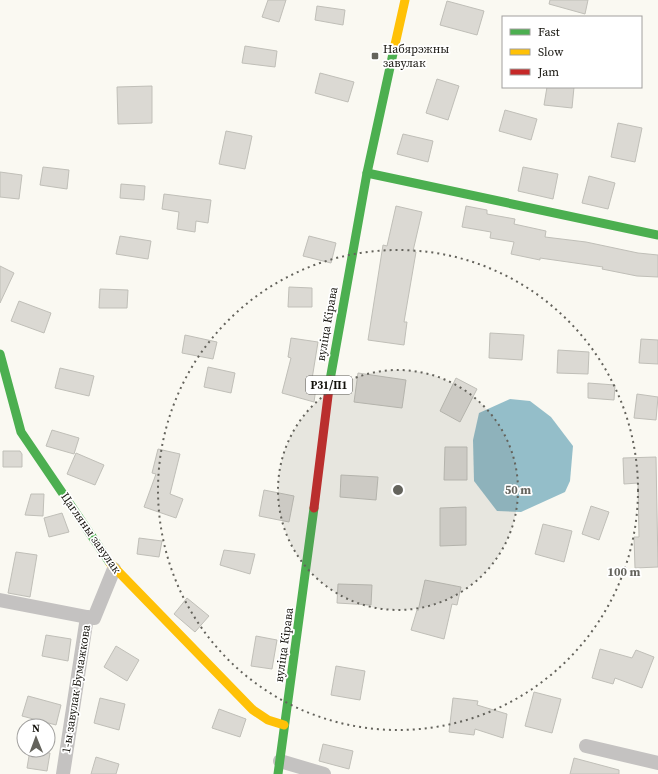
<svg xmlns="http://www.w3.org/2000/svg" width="658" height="774" viewBox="0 0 658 774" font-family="'Source Serif 4',serif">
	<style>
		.water { fill: #94bec9 }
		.building { fill: #dbd9d3; stroke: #c0bfb8 }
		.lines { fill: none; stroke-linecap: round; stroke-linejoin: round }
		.street { stroke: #c4c2c1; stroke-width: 14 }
		.fast { stroke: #4caf50; stroke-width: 9 }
		.slow { stroke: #ffc107; stroke-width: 9 }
		.jam { stroke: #c62828; stroke-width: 9 }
		.ring { fill: none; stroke: #64635c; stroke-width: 2; stroke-dasharray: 2 4 }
		.poi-dot { fill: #64635c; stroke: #fff; stroke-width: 1.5 }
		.labels { text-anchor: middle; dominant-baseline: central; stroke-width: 3.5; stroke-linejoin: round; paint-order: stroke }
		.shield { fill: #fff; stroke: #5a5955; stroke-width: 1 }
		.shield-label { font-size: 11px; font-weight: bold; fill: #14120c }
		.poi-label { font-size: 12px; fill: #14120c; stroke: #fff; text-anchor: start }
		.street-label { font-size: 12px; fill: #14120c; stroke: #fff }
		.centre { fill: #64635c; stroke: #fff; stroke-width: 2 }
		.ring-label { font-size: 12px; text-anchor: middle; font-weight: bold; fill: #64635c; stroke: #fff; stroke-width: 3.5; stroke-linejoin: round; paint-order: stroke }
	</style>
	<rect width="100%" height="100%" fill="#faf9f2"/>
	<!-- water -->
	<path class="water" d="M510,399L530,401L551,417L573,446L570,481L565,492L521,512L497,511L474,481L473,440L479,413Z"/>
	<!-- building -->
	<g class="building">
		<path d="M268,0H286L279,22L262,17Z"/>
		<path d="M550,0H588L585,14L549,4Z"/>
		<path d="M447,1L484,11L477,35L440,25Z"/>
		<path d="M317,6L345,10L343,25L315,20Z"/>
		<path d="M245,46L277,51L275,67L242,63Z"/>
		<path d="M320,73L354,82L348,102L315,93Z"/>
		<path d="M437,79L459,86L448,120L426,113Z"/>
		<path d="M152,86V123L118,124L117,87Z"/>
		<path d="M547,87H574L572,108L544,105Z"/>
		<path d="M505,110L537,119L531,140L499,131Z"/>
		<path d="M618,123L642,128L635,162L611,157Z"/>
		<path d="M226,131L252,136L245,169L219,164Z"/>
		<path d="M403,134L433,141L428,162L397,154Z"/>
		<path d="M43,167L69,170L67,189L40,185Z"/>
		<path d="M523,167L558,174L553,199L518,191Z"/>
		<path d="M0,172L22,175L19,199L0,197Z"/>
		<path d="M589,176L615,183L608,209L582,203Z"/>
		<path d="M121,184L145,186L144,200L120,198Z"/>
		<path d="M164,194L211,200L208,223L196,221L195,232L177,229L179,212L162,209Z"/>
		<path d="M396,206L422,212L413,251L416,252L404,322H407L404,345L368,340L383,245L387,246Z"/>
		<path d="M466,206L487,210V214L515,219L514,224L546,231L545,237L586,242L638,253L658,255V277L637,276L602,269L603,267L540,258V260L511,254L514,242L490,238L491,232L462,227Z"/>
		<path d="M120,236L151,241L148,259L116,254Z"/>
		<path d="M309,236L336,243L331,263L303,256Z"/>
		<path d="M0,266L14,273L0,303Z"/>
		<path d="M289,287L312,288V307H288Z"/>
		<path d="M100,289L128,290L127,308H99Z"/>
		<path d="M19,301L51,313L44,333L11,321Z"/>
		<path d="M490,333L524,335L522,360L489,358Z"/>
		<path d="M185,335L217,342L213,359L182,353Z"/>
		<path d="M291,338L318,342L312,379L317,381L314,402L282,393L291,358L288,357Z"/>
		<path d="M641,339L658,340V364L639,363Z"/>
		<path d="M558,350L589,352L588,374L557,373Z"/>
		<path d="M208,367L235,373L231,393L204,387Z"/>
		<path d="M60,368L94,376L89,396L55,388Z"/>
		<path d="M358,373L406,380L402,408L354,402Z"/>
		<path d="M456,378L477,389L460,422L440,411Z"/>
		<path d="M588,383L615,385L614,400L588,398Z"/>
		<path d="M637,394L658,397L656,420L634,418Z"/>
		<path d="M52,430L79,438L74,454L46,446Z"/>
		<path d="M445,447H467V480H444Z"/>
		<path d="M158,449L180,454L170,494L183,499L176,518L144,507L156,474L152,473Z"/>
		<path d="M3,451H20L22,454V467H3Z"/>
		<path d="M76,453L104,465L95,485L67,474Z"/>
		<path d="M656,457L658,567L635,568L634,537H639L638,483L624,484L623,458Z"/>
		<path d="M341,475L378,477L376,500L340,497Z"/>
		<path d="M264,490L294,496L289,522L259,516Z"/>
		<path d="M31,494H44L43,516L25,515Z"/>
		<path d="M591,506L609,512L599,540L582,534Z"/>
		<path d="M466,507V545L440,546V508Z"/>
		<path d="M62,513L69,532L49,537L44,518Z"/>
		<path d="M543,524L572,531L564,562L535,554Z"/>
		<path d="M139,538L162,541L159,557L137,554Z"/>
		<path d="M224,550L255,554L250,574L220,565Z"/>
		<path d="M16,552L37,555L30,597L8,593Z"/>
		<path d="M425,580L461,587L457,605L452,604L444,639L411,630L417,610L418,611Z"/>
		<path d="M338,584L372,585L371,605L337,603Z"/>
		<path d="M187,598L209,616L195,632L174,614Z"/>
		<path d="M46,635L71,639L68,661L42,656Z"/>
		<path d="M256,636L277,640L272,669L251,666Z"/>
		<path d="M116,646L139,660L127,681L104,667Z"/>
		<path d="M600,649L632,658L636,650L654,657L642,688L615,678L613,684L592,678Z"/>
		<path d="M336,666L365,671L360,700L331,695Z"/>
		<path d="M534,692L561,699L552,733L525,726Z"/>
		<path d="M28,696L61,705L56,725L22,716Z"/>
		<path d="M100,698L125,704L119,730L94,723Z"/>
		<path d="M453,698L478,701L477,705L507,714L503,738L475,729L474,735L449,732Z"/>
		<path d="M219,709L246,719L240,737L212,728Z"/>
		<path d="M323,744L353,751L349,769L319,761Z"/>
		<path d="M30,750L50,753L47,771L27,768Z"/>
		<path d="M96,757L119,764L116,774H91Z"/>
		<path d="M574,758L619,770V774H570Z"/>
	</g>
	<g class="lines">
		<!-- street -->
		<g class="street">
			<path d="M0,600L87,617"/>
			<path d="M586,746L658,763"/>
			<path d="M280,761L324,774"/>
			<path d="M63,774L87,617L94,618L114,569"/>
		</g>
		<!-- fast -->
		<g class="fast">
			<path d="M367,173L658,235"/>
			<path d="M0,354L21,432L110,563"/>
			<path d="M330,380L367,173L394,49"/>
			<path d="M278,774L314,508"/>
		</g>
		<!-- slow -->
		<g class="slow">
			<path d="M394,49L405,0"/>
			<path d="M110,563L253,710L268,720L284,725"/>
		</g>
		<!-- jam -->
		<path class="jam" d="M314,508L330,380"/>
	</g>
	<!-- distance rings -->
	<circle cx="398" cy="490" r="120" fill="#64635c" fill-opacity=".12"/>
	<g class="ring">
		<circle cx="398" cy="490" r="120"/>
		<circle cx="398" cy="490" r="240"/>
	</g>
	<!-- markers -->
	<rect class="poi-dot" x="371" y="52" width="8" height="8" rx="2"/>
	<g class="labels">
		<!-- shield labels -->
		<rect class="shield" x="306" y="376" width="46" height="18" rx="3"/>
		<g class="shield-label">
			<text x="329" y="385">Р31/П1</text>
		</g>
		<!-- poi labels -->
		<g class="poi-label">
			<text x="383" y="49">Набярэжны<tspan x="383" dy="14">завулак</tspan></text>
		</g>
		<!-- street labels -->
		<g class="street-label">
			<text transform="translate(327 324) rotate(-80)">вуліца Кірава</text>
			<text transform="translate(91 533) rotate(55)">Цагляны завулак</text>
			<text transform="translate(284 645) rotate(-82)">вуліца Кірава</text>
			<text transform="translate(76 689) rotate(-81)">1-ы завулак Бумажкова</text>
		</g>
	</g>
	<circle cx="398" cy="490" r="6" class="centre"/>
	<g class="ring-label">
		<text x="518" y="494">50 m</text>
		<text x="624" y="576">100 m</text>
	</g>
	<!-- legend -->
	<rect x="502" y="16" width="140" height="72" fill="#ffffff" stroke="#a1a09e"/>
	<rect x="510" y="29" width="20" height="6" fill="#4caf50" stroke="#a1a09e"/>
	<text x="538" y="36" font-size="12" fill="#14120c">Fast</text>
	<rect x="510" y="49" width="20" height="6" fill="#ffc107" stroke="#a1a09e"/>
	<text x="538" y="56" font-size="12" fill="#14120c">Slow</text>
	<rect x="510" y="69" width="20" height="6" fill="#c62828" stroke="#a1a09e"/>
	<text x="538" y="76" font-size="12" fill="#14120c">Jam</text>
	<!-- north arrow -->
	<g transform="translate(36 738) rotate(359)"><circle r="19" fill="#ffffff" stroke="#a1a09e"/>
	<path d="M0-3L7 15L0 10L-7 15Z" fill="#64635c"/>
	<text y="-6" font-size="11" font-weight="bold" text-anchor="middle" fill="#14120c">N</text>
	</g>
</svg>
